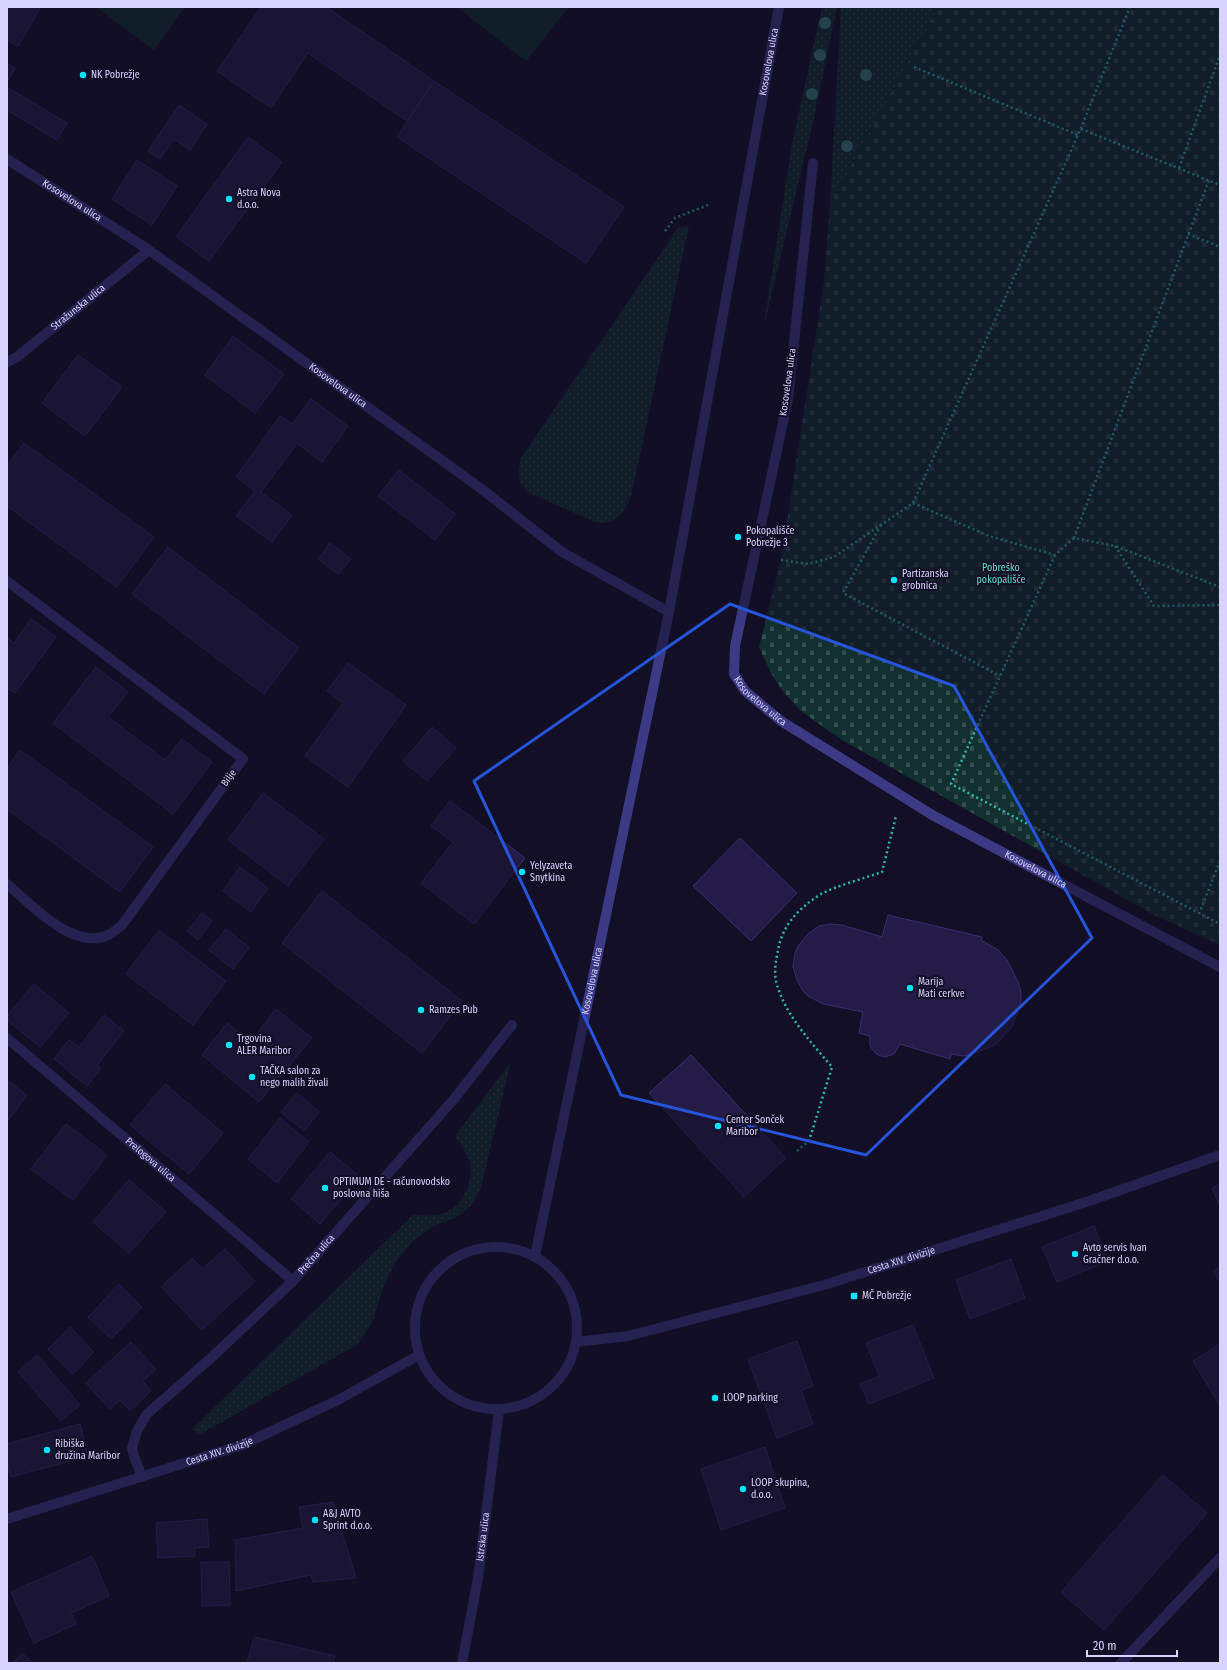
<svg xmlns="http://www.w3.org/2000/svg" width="1227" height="1670" viewBox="0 0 1227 1670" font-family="'Fira Sans Condensed',sans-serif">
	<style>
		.grass { fill: url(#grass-dots) }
		.cemetery { fill: url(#cemetery-stones) }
		.park { fill: #12302f }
		.building { fill: #241b47; stroke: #3b2d73 }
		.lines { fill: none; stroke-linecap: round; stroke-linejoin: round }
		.path { stroke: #2fb8b0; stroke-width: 2.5; stroke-dasharray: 2 3; stroke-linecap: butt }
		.minor { stroke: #3d3a85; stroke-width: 10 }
		.tree { fill: #3d827b }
		.marked { fill: none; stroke: #2655da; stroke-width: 3; stroke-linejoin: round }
		.poi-dot { fill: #00e5ff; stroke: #130f26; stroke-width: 1.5 }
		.labels { text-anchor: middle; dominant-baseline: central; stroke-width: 4; stroke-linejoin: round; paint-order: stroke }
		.street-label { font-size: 10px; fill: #d9d4ff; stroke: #130f26 }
		.poi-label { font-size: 10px; fill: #d9d4ff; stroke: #130f26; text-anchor: start }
		.park-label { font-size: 10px; fill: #5fe0c0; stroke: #130f26 }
	</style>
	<defs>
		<pattern id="grass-dots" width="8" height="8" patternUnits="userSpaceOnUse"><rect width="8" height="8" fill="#12302f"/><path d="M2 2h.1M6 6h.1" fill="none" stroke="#344d4e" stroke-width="1.8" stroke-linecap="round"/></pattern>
		<pattern id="cemetery-stones" width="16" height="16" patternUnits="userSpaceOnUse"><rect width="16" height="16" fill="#12302f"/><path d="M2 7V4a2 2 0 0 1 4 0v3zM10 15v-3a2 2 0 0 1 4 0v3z" fill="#344d4e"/></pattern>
	</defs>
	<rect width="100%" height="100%" fill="#130f26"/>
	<!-- grass -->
	<g class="grass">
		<path d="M822,7H837L814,118L763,330L792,144Z"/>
		<path d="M841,7H938L830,204Z"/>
		<path d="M689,226L631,497C624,513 614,526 595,522L527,492C517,481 517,472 521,458L679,227Z"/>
		<path d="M511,1062L480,1191L473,1203L464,1212L455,1218L432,1227L412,1242L395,1263L383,1288L373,1321L358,1344L199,1435L192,1429L413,1215C422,1215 430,1216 438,1215C460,1211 474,1184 470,1163C468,1154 460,1144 455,1136Z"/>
	</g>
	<!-- cemetery -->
	<path class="cemetery" d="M938,7H1220V945L1156,916L842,740L801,711L784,693L771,673L759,647L781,560L824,282L830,204Z"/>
	<!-- park -->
	<g class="park">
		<path d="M96,7H185L154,50Z"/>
		<path d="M457,7H569L526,61Z"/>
	</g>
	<!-- building -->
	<g class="building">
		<path d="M7,7H41L18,46L7,40Z"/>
		<path d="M261,7H326L434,81L407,121L308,53L271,108L217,71Z"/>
		<path d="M7,63L15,68L7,82Z"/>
		<path d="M434,81L624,207L586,263L397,137Z"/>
		<path d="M7,87L67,123L57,140L7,110Z"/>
		<path d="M179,105L207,124L190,150L174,139L160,159L148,151Z"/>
		<path d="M248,137L282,162L209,261L176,237Z"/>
		<path d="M137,160L177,186L152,225L112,199Z"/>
		<path d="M233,336L284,374L255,413L205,375Z"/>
		<path d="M78,355L122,387L85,436L42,403Z"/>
		<path d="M311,399L348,426L322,462L297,443L261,492L292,515L272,542L236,516L255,491L236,477L280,416L292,424Z"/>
		<path d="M24,443L154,537L117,587L7,506V466Z"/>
		<path d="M399,470L455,514L435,540L378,496Z"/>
		<path d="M330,543L351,559L338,574L318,559Z"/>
		<path d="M168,547L299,648L264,694L132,594Z"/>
		<path d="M31,619L56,637L15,693L7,688V638L14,643Z"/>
		<path d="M348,663L406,705L348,787L305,756L343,703L327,691Z"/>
		<path d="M96,667L128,692L108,717L165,760L182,739L212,762L173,814L53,723Z"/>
		<path d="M432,727L456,748L427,781L403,761Z"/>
		<path d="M20,750L153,847L120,892L7,809V768Z"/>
		<path d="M263,793L324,839L288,886L228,840Z"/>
		<path d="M450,801L525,858L474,924L421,883L453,842L431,826Z"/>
		<path d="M740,838L797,893L751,941L693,886Z"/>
		<path d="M240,867L268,888L251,912L223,891Z"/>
		<path d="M322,891L462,1001L422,1053L282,943Z"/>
		<path d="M202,913L212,921L198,940L187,931Z"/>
		<path d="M888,915L982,937L981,940L998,950L1007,960L1018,982L1021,992V1001L1019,1009L1012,1027L995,1045L972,1054L963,1056L951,1054L950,1059L900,1044L894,1054L885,1057L881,1056L876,1054L870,1046V1036L859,1033L863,1012L823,1004L808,996L803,991L797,980L793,967L795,953L798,946L808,934L819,926L831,924L842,925L882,937Z"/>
		<path d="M226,929L249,947L233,969L209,950Z"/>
		<path d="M159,930L226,981L193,1025L126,974Z"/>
		<path d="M34,984L69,1013L40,1047L7,1020V1016Z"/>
		<path d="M276,1009L312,1038L259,1102L202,1055L227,1023L251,1042Z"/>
		<path d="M104,1015L124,1031L97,1065L101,1068L87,1086L54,1059L69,1040L79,1047Z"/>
		<path d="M691,1055L786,1158L744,1197L649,1093Z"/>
		<path d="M7,1080L27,1095L7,1122Z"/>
		<path d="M165,1084L223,1133L189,1174L130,1125Z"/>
		<path d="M297,1093L319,1112L304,1131L281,1112Z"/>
		<path d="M280,1118L309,1142L277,1183L248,1159Z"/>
		<path d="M66,1124L107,1155L73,1200L31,1169Z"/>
		<path d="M330,1152L360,1177L320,1224L291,1199Z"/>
		<path d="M129,1180L166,1212L129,1253L93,1222Z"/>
		<path d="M1220,1184V1207L1212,1188Z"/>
		<path d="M1094,1226L1108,1261L1057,1282L1042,1247Z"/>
		<path d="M225,1249L255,1281L202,1330L161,1287L192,1258L202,1269Z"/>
		<path d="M1011,1259L1025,1298L970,1319L956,1280Z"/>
		<path d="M1220,1267V1282L1213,1271Z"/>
		<path d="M119,1284L142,1307L111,1339L88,1317Z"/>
		<path d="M913,1325L934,1378L869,1404L860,1384L879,1376L866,1343Z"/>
		<path d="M70,1327L94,1352L73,1374L48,1349Z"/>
		<path d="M797,1341L813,1386L801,1390L813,1424L777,1438L748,1359Z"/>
		<path d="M131,1342L156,1369L143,1381L151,1391L130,1411L120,1400L110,1409L86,1383Z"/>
		<path d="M1220,1344V1406L1193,1361Z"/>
		<path d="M37,1355L80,1405L61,1421L18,1372Z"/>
		<path d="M80,1424L88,1456L11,1477L7,1461V1444Z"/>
		<path d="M765,1447L785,1508L721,1530L701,1469Z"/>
		<path d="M1163,1475L1207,1513L1104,1630L1061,1592Z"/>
		<path d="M333,1502L356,1578L313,1582L311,1575L236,1591L235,1540L303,1528L299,1507Z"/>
		<path d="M207,1519L209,1547L194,1548L195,1556L158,1558L156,1523Z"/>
		<path d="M92,1556L109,1596L71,1613L76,1624L34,1643L11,1592Z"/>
		<path d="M201,1562H229L230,1605L202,1606Z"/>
		<path d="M254,1637L335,1656L333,1663H247Z"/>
		<path d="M22,1653L33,1663H13Z"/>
	</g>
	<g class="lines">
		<!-- path -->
		<g class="path">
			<path d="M914,67L1078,135"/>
			<path d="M1081,129L1220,185"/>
			<path d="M1179,168L1220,55"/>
			<path d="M665,231L675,218L708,205"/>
			<path d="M1188,234L1220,247"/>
			<path d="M913,503L989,536L1055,555L1074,538L1115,546L1220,587"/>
			<path d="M881,525L843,593L1000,676"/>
			<path d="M1074,538L1209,180"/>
			<path d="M1115,546L1154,606L1220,605"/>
			<path d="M1055,555L951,784L1220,924"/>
			<path d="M781,560L808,564L834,557L913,503L1078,135L1130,7"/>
			<path d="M1199,914L1220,861"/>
			<path d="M797,1151L809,1141L832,1067C811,1042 784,1014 776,981C774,971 776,960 778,950C783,924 799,908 821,894C836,886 865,878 882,872L896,816"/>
		</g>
		<!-- minor -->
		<g class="minor">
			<path id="s1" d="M7,159L149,250L479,487L562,552L669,612"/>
			<path id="s2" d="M813,163L788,399L735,646L734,674L745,691L781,721L934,816L1220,967"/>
			<path id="s3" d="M7,362L17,357L149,250"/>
			<path d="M7,581L243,759L122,925C118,928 114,932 110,934C75,953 32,905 7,884"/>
			<path id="s4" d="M7,1038L293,1281"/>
			<circle cx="496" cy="1328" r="81"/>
			<path id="s5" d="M535,1256L669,612L779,7"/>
			<path id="s6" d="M576,1342L628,1336L824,1285L1089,1201L1220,1155"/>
			<path id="s7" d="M142,1477L134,1456L132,1448L137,1431L147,1414L211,1358L293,1281L454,1099L512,1025"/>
			<path id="s8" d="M7,1519L242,1445L338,1400L419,1355"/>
			<path id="s9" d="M462,1663L478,1578L499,1410"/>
			<path d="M1121,1663L1220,1558"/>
		</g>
	</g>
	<!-- trees -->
	<g class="tree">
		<circle cx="825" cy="23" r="6"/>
		<circle cx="820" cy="55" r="6"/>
		<circle cx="866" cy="75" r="6"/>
		<circle cx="812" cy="94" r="6"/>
		<circle cx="847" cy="146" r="6"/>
	</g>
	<!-- marked area -->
	<path d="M0 0H1227V1670H0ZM730,604L954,686L1092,938L866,1155L621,1095L474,781Z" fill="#130f26" fill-opacity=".55" fill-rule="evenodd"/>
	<path class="marked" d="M730,604L954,686L1092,938L866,1155L621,1095L474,781Z"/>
	<!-- markers -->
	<g class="poi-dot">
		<circle cx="83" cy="75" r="4"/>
		<circle cx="229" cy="199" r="4"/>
		<circle cx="738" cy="537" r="4"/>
		<circle cx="894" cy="580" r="4"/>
		<circle cx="522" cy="872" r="4"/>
		<circle cx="910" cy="988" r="4"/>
		<circle cx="421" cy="1010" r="4"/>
		<circle cx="229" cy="1045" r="4"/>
		<circle cx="252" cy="1077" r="4"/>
		<circle cx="718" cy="1126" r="4"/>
		<circle cx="325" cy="1188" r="4"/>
		<circle cx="1075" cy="1254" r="4"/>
		<rect x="850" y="1292" width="8" height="8" rx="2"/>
		<circle cx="715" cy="1398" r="4"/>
		<circle cx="47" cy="1450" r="4"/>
		<circle cx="743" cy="1489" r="4"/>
		<circle cx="315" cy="1520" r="4"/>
	</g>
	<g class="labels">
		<!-- street labels -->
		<g class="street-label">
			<text stroke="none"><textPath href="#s5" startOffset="1217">Kosovelova ulica</textPath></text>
			<text stroke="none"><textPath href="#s1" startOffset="77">Kosovelova ulica</textPath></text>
			<text stroke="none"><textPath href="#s3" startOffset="90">Stražunska ulica</textPath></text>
			<text transform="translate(788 382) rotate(-82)">Kosovelova ulica</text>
			<text stroke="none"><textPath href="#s1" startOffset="401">Kosovelova ulica</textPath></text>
			<text stroke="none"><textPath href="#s2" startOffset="556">Kosovelova ulica</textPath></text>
			<text transform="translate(229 778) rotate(-54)">Bilje</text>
			<text stroke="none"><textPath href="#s2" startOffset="880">Kosovelova ulica</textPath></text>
			<text stroke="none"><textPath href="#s5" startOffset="281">Kosovelova ulica</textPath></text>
			<text stroke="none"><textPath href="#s4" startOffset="188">Prelogova ulica</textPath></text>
			<text stroke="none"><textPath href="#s7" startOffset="301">Prečna ulica</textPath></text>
			<text stroke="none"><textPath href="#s6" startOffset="336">Cesta XIV. divizije</textPath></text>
			<text stroke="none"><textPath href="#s8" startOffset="223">Cesta XIV. divizije</textPath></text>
			<text stroke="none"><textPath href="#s9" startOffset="128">Istrska ulica</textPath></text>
		</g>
		<!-- poi labels -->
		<g class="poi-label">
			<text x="91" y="75">NK Pobrežje</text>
			<text x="237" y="193">Astra Nova<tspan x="237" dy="12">d.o.o.</tspan></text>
			<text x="746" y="531">Pokopališče<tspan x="746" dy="12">Pobrežje 3</tspan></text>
			<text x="902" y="574">Partizanska<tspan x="902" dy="12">grobnica</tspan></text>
			<text x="530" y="866">Yelyzaveta<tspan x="530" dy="12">Snytkina</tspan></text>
			<text x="918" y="982">Marija<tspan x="918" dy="12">Mati cerkve</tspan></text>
			<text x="429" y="1010">Ramzes Pub</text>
			<text x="237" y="1039">Trgovina<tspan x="237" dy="12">ALER Maribor</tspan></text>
			<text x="260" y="1071">TAČKA salon za<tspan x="260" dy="12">nego malih živali</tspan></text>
			<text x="726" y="1120">Center Sonček<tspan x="726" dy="12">Maribor</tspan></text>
			<text x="333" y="1182">OPTIMUM DE - računovodsko<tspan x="333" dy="12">poslovna hiša</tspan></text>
			<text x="1083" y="1248">Avto servis Ivan<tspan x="1083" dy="12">Gračner d.o.o.</tspan></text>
			<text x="862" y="1296">MČ Pobrežje</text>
			<text x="723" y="1398">LOOP parking</text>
			<text x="55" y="1444">Ribiška<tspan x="55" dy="12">družina Maribor</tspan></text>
			<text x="751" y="1483">LOOP skupina,<tspan x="751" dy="12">d.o.o.</tspan></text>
			<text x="323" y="1514">A&amp;J AVTO<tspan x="323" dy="12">Sprint d.o.o.</tspan></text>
		</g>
		<!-- park labels -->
		<g class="park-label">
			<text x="1001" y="568">Pobreško<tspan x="1001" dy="12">pokopališče</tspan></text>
		</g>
	</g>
	<!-- border -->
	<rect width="1227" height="1670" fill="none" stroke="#d9d4ff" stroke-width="16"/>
	<!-- scale -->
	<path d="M1087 1650v6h90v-6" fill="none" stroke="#d9d4ff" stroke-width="2"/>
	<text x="1093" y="1650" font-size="12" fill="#d9d4ff" stroke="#130f26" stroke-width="3" paint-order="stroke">20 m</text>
</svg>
